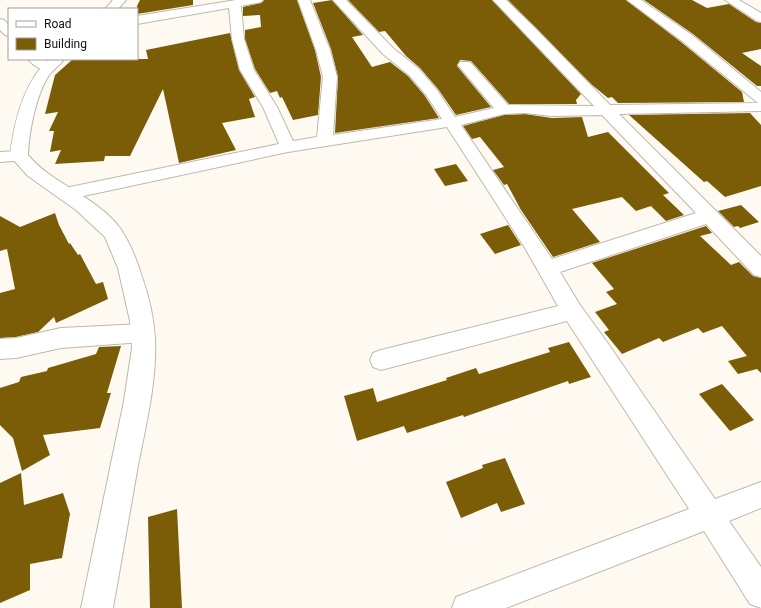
<svg xmlns="http://www.w3.org/2000/svg" width="761" height="608" viewBox="0 0 761 608" font-family="Roboto,sans-serif">
	<style>
		.building { fill: #7a5d06 }
		.lines { fill: none; stroke-linecap: round; stroke-linejoin: round }
		.minor-casing { stroke: #bfb9ab; stroke-width: 2 }
		.major-casing { stroke: #bfb9ab; stroke-width: 2 }
		.minor { fill: #fff; fill-rule: evenodd }
		.major { fill: #fff; fill-rule: evenodd }
	</style>
	<rect width="100%" height="100%" fill="#fefaf2"/>
	<!-- building -->
	<g class="building">
		<path d="M140,0H193V5L137,14V6Z"/>
		<path d="M264,0H297L315,50L321,77L318,115L293,120L282,97L280,98L277,91L270,93L255,69L245,39V30L261,27L260,15L243,16V7L261,3Z"/>
		<path d="M332,0L363,35L352,37L372,67L390,62L408,76L425,96L439,118L335,133L338,77L331,49L313,3Z"/>
		<path d="M348,0H492L581,94L576,100L577,104H509L471,61L460,60L457,66L491,107L456,115L438,89L420,68L406,56L385,31L379,32Z"/>
		<path d="M508,0H626L681,42L742,92L744,102L618,103L612,97L608,98L591,84Z"/>
		<path d="M644,0H692L707,8L729,4L756,22L761,23V49L742,53L761,66V86H757L693,34Z"/>
		<path d="M230,33L239,70L255,97L249,99L255,117L222,123L236,150L179,163L163,89L130,156H105L104,161L55,164L61,150L50,152L54,131H49L58,112L45,114L55,75L73,59H148L146,50Z"/>
		<path d="M750,113L761,125V186L725,197L707,181L704,182L629,115Z"/>
		<path d="M525,114L552,118L582,117L588,137L608,132L669,193L663,195L684,215L666,221L651,206L636,211L622,197L572,209L600,242L553,257L521,210L507,184L504,185L493,170L504,167L480,137L472,139L463,126L504,115Z"/>
		<path d="M456,164L468,181L445,186L434,169Z"/>
		<path d="M741,205L759,222L740,228L738,226L734,227L718,211Z"/>
		<path d="M55,213L59,225L69,244L70,243L78,255L80,254L96,284L103,282L108,299L56,323L54,317L38,332L16,337L0,338V293L15,289L7,249L0,251V216L20,227Z"/>
		<path d="M508,225L521,245L495,254L480,234Z"/>
		<path d="M706,226L712,233L700,236L731,265L739,262L753,276L761,278V373L757,369L738,374L728,361L747,356L722,326L703,333L698,328L663,342L659,338L622,354L604,332L609,330L595,312L617,304L606,292L614,289L592,263Z"/>
		<path d="M569,342L591,377L569,384L568,381L464,417L463,415L407,433L404,426L357,441L344,396L373,388L377,402L447,380L446,378L476,368L479,374L550,352L548,348Z"/>
		<path d="M121,346L107,393H111L100,428L43,435L50,455L22,471L13,438L0,425V388L19,382L21,377L47,371L48,368L96,354L99,347Z"/>
		<path d="M722,384L754,420L730,431L699,394Z"/>
		<path d="M505,458L525,504L501,512L497,503L461,518L446,482L483,468L482,465Z"/>
		<path d="M21,473L24,505L63,493L70,514L62,558L30,564V590L0,603V483Z"/>
		<path d="M177,509L182,608H150L148,517Z"/>
	</g>
	<g class="lines">
		<!-- minor casing -->
		<g class="minor-casing">
			<g id="minor">
				<path d="M236,0H263L261,2L241,6L244,39L254,70L277,107L293,141L317,137L323,77L316,50L298,0H310L330,50L337,77L333,135L442,119L426,95L409,75L383,54L333,0H346L393,48L419,69L437,90L455,117L494,108L458,65L460,62H470L508,105L594,106L493,0H506L534,27L610,105L758,103L682,41L627,0H641L692,35L761,92V111L619,114L761,256V277L754,275L706,224L560,272L580,305L609,345L715,499L761,482V508L729,521L761,567V608L750,604L704,531L506,608H452L456,597L689,509L567,321L381,370L373,367L370,360L373,353L381,350L558,306L525,248L447,127L288,152L65,200L59,198L56,194L59,190L65,188L279,144L263,107L240,70L232,39L229,8L137,24V16ZM525,113L552,116L602,115L696,213L552,259L461,125L504,114Z"/>
				<path d="M725,0H739L761,13V22L757,21Z"/>
				<path d="M0,19L4,20L9,25V36L5,35L0,30Z"/>
				<path d="M28,59H44L55,67L53,70C44,72 33,66 28,59Z"/>
				<path d="M19,151L25,152L27,156L25,160L0,162V152Z"/>
				<path d="M143,324L151,326L154,333L151,340L143,342L61,348L16,358L0,359V339L16,338L61,328Z"/>
			</g>
		</g>
		<!-- major casing -->
		<g class="major-casing">
			<g id="major">
				<path d="M113,0H126L118,9H105Z"/>
				<path d="M49,59H64C60,65 54,69 49,75C36,95 29,131 28,155C53,185 96,196 120,228C130,243 137,260 142,277C149,297 154,318 155,339C157,383 145,428 137,471C129,517 121,562 113,608H81L124,401L132,348L130,321L118,268L105,237L76,210L28,176L10,156C14,122 23,83 49,59Z"/>
			</g>
		</g>
		<!-- minor -->
		<use href="#minor" class="minor"/>
		<!-- major -->
		<use href="#major" class="major"/>
	</g>
	<!-- legend -->
	<rect x="8" y="8" width="130" height="52" fill="#ffffff" stroke="#a1a09e"/>
	<rect x="16" y="21" width="20" height="6" fill="#ffffff" stroke="#a1a09e"/>
	<text x="44" y="28" font-size="12" fill="#14110d">Road</text>
	<rect x="16" y="38" width="20" height="12" fill="#7a5d06" stroke="#a1a09e"/>
	<text x="44" y="48" font-size="12" fill="#14110d">Building</text>
</svg>
